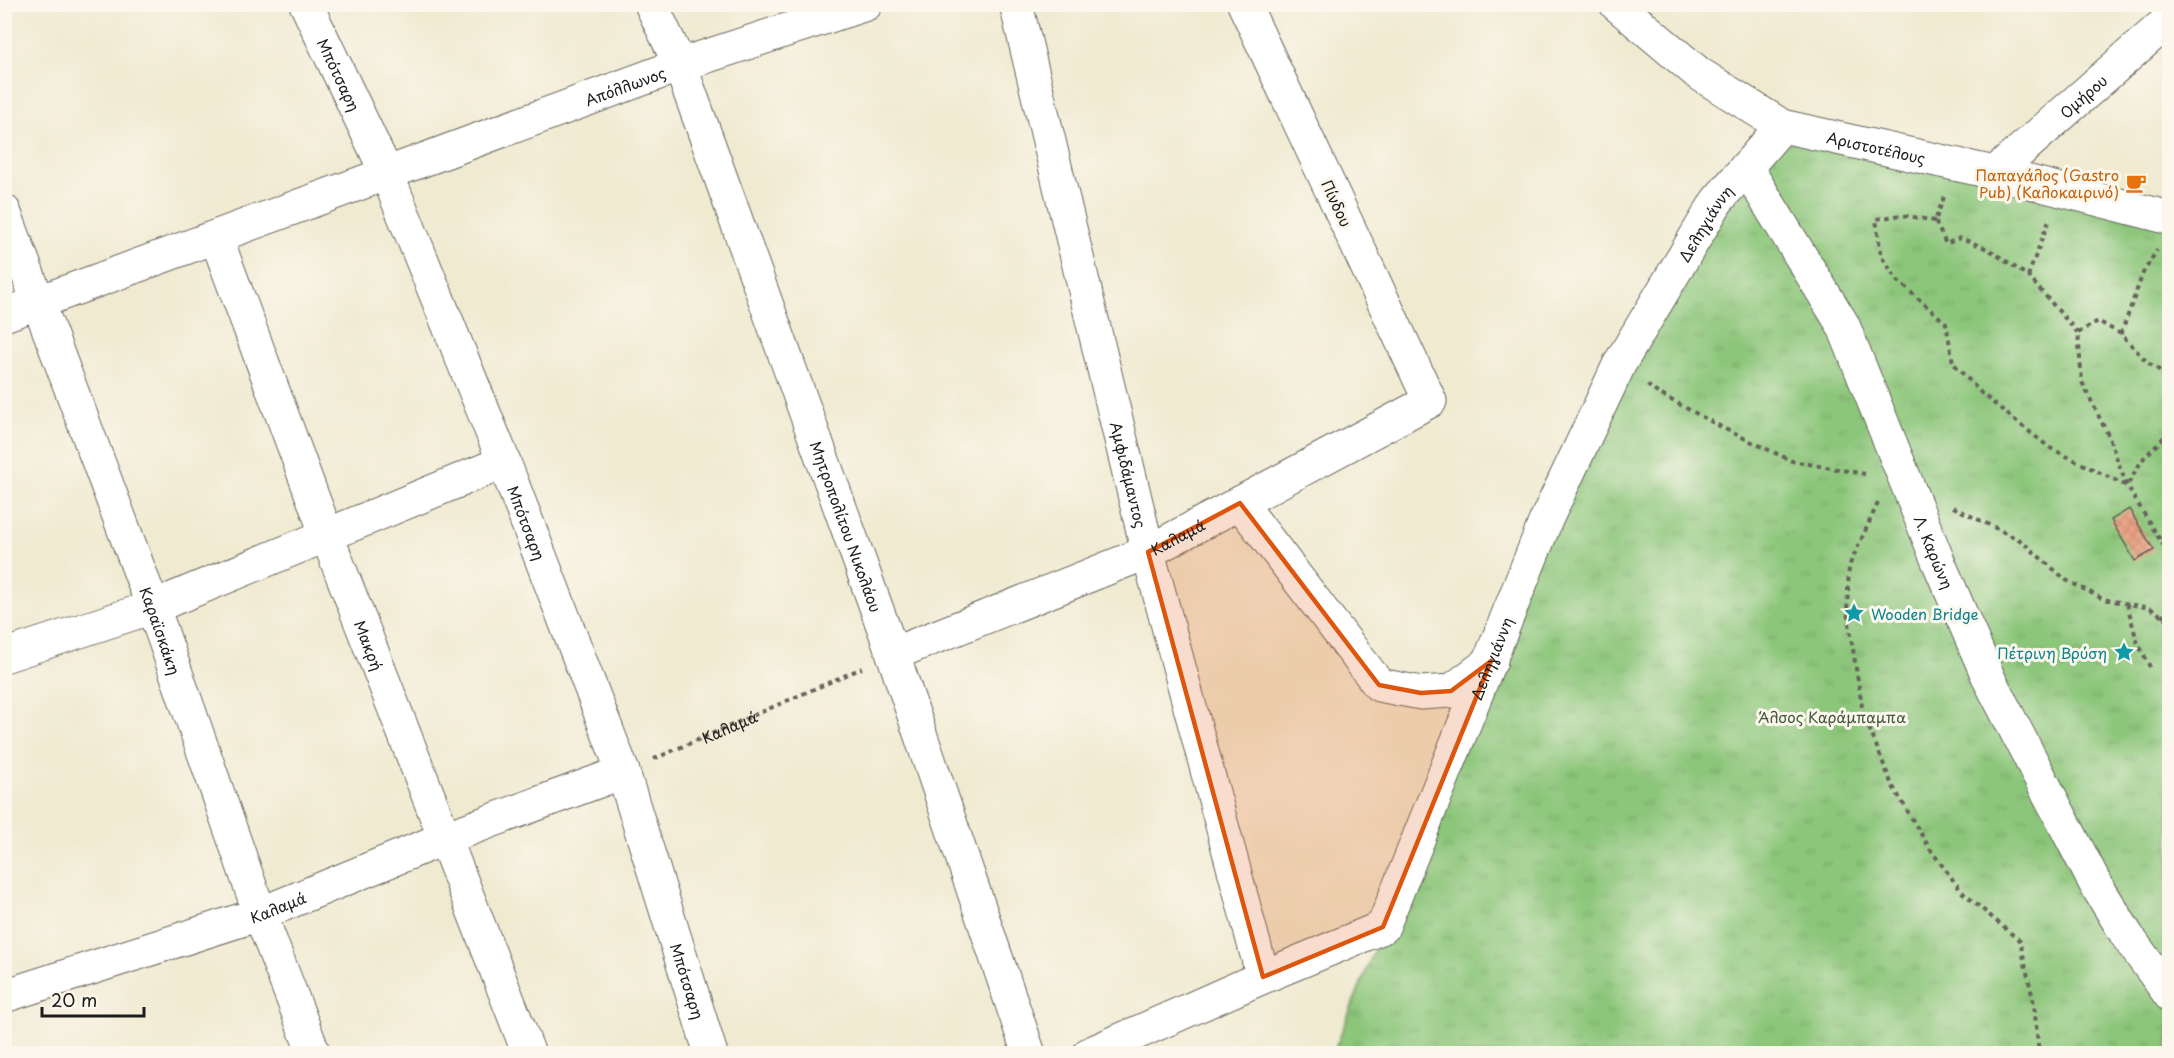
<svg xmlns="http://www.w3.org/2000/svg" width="2174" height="1058" viewBox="0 0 2174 1058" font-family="'Playpen Sans',sans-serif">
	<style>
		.grass { fill: url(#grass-tufts); stroke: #54714b; stroke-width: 1.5 }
		.building { fill: url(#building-cross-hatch) }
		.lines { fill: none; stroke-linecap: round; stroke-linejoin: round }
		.minor-casing { stroke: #66645b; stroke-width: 35 }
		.path { stroke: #66645b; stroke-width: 4; stroke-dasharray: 4.5 4.5; stroke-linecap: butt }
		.minor { stroke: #fff; stroke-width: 33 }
		.marked { fill: #de560d; fill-opacity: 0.2; stroke: #de560d; stroke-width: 4.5; stroke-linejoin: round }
		.labels { text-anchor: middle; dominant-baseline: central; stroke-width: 6; stroke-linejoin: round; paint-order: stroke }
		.street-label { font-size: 15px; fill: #1c1c1c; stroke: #fbf7ec }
		.food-label { font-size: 15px; fill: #c56008; stroke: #fbf7ec; text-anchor: end }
		.culture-label { font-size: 15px; fill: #0d838f; stroke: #fbf7ec; text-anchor: start }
		.park-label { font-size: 15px; fill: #43583d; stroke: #fbf7ec }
	</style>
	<defs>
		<pattern id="grass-tufts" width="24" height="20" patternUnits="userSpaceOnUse" patternTransform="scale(1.5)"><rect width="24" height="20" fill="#8cc67a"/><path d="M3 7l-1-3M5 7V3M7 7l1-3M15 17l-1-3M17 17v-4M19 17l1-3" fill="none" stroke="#78aa69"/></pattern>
		<pattern id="building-cross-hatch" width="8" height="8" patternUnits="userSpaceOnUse" patternTransform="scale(1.5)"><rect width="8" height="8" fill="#eaa284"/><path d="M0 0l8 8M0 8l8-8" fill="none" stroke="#c88b71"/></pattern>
	</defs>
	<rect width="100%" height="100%" fill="#fbf7ec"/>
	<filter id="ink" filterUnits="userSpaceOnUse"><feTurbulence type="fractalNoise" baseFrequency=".0167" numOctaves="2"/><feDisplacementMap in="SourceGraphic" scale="12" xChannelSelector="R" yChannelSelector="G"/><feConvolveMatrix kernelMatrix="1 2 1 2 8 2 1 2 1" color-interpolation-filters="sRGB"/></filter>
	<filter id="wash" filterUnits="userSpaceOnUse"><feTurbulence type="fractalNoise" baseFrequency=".008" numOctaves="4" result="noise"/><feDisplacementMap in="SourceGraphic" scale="24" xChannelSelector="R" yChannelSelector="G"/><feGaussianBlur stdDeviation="1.35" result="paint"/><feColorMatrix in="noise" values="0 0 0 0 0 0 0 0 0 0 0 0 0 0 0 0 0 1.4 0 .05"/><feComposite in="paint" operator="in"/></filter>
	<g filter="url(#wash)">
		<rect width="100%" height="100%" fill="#f0ead1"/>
		<!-- grass -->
		<path class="grass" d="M1782,126L2169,218V1053L1333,1054L1450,760L1620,363Z"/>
		<g id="blocks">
			<!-- building -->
			<path class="building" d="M2129,509L2154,550L2135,561L2111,520Z"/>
		</g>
	</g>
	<g filter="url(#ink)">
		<use href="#blocks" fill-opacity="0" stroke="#66645b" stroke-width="1.5"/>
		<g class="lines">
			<!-- minor casing -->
			<g class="minor-casing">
				<g id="minor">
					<path id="s2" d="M306,4L387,174L504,462L623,772L711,1054"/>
					<path id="s3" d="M651,4L680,65L893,654L1029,1054"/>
					<path id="s4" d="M1016,4L1148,552L1263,977"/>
					<path id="s5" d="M1616,4L1698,73L1782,126L1995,173L2170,218"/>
					<path id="s6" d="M1746,167L1843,325L1938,561L1990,681L2095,883L2128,937L2170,995"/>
					<path id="s7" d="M1995,173L2170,19"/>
					<path id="s8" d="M4,211L153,607L260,914L314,1054"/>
					<path id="s9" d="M216,237L327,536L529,1054"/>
					<path id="s10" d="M4,315L680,65L866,4"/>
					<path d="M1240,503L1379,685L1421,693L1451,691L1491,661"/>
					<path id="s11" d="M893,654L1148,552L1430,401L1244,4"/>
					<path d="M4,656L153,607L504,462"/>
					<path id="s12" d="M4,996L260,914L445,838L623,772"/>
					<path id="s13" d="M1089,1054L1263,977L1383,927L1546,520L1620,363L1717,201L1782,126"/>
				</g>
			</g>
			<!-- path -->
			<g class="path">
				<path d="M1944,197L1935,221L1946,244L1960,238L1988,249L2028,276L2078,333L2082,382L2108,435L2127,486L2170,556"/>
				<path d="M1935,221L1902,215L1876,219L1881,255L1897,280L1946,323L1953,363L1982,394L2050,448L2127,486L2142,460L2170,431"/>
				<path d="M2028,276L2049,220"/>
				<path d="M2078,333L2098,321L2121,334L2148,363L2170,377"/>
				<path d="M2121,334L2143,273L2157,250"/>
				<path d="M1647,385L1656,392L1727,430L1792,461L1865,474"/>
				<path d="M1878,503L1849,566L1847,611L1863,713L1892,785L1930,849L1962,892L2020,941L2034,1004L2039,1054"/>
				<path d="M1953,507L2020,540L2066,580L2103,599L2150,608L2170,621"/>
				<path d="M2127,604L2137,641L2150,667"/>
				<path d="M2163,617L2170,597"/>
				<path id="s1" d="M654,759L862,668"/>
			</g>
			<!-- minor -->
			<use href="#minor" class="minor"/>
		</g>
	</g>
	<!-- marked area -->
	<path class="marked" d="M1240,503L1379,685L1421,693L1451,691L1491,661L1383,927L1263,977L1148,552Z"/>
	<!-- icons -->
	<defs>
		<g id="cafe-bare" transform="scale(1.62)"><path d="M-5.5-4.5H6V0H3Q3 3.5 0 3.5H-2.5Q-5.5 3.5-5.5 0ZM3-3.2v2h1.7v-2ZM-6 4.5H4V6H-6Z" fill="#e8710a" stroke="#fbf7ec" stroke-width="2.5" paint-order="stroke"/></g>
		<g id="sight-bare" transform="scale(1.62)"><path d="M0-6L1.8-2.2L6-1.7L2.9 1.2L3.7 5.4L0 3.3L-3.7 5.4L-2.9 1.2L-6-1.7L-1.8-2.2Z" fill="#0f9aa8" stroke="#fbf7ec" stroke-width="2.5" paint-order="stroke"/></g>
	</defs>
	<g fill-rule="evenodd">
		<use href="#cafe-bare" x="2136" y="183"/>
		<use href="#sight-bare" x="1854" y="613"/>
		<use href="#sight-bare" x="2124" y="652"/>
	</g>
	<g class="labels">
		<!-- street labels -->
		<g class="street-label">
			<text stroke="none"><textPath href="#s2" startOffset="78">Μπότσαρη</textPath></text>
			<text stroke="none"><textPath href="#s10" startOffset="662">Απόλλωνος</textPath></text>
			<text stroke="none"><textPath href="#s7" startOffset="117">Ομήρου</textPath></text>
			<text stroke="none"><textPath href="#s5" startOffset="303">Αριστοτέλους</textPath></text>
			<text transform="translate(1337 203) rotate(65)">Πίνδου</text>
			<text stroke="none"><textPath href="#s13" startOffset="1096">Δεληγιάννη</textPath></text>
			<text stroke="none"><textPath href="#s4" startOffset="484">Αμφιδάμαντος</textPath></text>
			<text stroke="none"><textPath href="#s2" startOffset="564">Μπότσαρη</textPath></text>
			<text stroke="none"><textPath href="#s3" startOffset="558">Μητροπολίτου Νικολάου</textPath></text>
			<text stroke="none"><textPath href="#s11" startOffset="308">Καλαμά</textPath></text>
			<text stroke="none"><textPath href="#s6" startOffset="430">Λ. Καρώνη</textPath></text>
			<text stroke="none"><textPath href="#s8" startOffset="448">Καραϊσκάκη</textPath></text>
			<text stroke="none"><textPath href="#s9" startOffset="436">Μακρή</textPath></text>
			<text stroke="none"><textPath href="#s13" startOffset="610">Δεληγιάννη</textPath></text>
			<text stroke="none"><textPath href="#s1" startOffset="82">Καλαμά</textPath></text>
			<text stroke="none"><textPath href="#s12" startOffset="288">Καλαμά</textPath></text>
			<text stroke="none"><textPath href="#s2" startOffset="1050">Μπότσαρη</textPath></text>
		</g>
		<!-- food labels -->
		<g class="food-label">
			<text x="2119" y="174">Παπαγάλος (Gastro<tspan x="2119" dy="17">Pub) (Καλοκαιρινό)</tspan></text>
		</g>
		<!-- culture labels -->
		<g class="culture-label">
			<text x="1871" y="613">Wooden Bridge</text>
			<text x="2107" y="652" text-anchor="end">Πέτρινη Βρύση</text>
		</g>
		<!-- park labels -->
		<g class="park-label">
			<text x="1832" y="716">Άλσος Καράμπαμπα</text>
		</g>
	</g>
	<!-- margin -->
	<rect width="2174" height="1058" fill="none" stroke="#fbf7ec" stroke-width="24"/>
	<!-- scale -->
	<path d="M42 1007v9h102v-9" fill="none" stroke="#1c1c1c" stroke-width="3"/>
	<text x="51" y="1007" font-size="18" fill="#1c1c1c" stroke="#fbf7ec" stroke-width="4.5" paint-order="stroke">20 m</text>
</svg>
